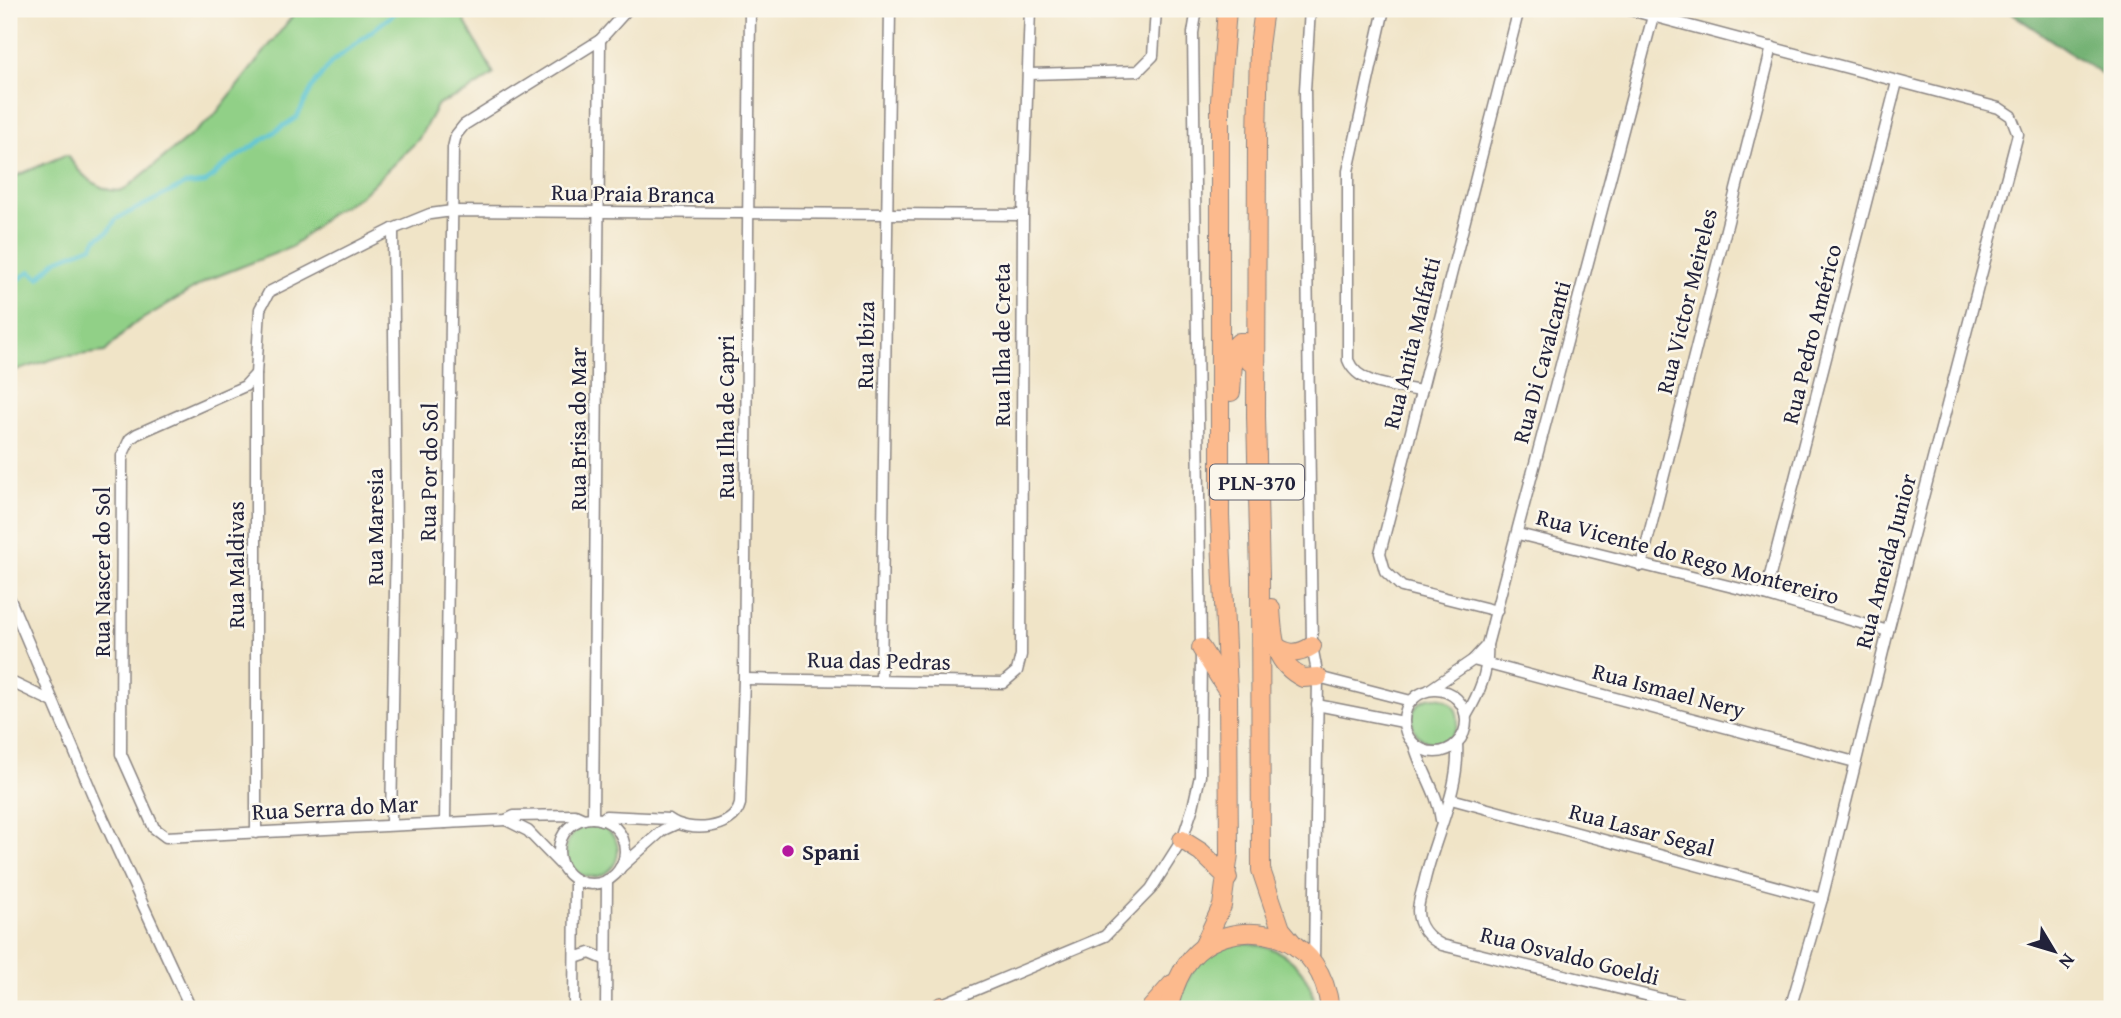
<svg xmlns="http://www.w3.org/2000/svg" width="2121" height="1018" viewBox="0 0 2121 1018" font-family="'Gentium Book Plus',serif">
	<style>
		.green { fill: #91d087; stroke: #5a7961; stroke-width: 2 }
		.forest { fill: #74b274; stroke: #4b6a58; stroke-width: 2 }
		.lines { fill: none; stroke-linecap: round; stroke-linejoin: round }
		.stream { stroke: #58c3d1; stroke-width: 4.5 }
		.minor-casing { stroke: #898381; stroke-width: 13 }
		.primary-casing { stroke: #898381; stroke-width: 20 }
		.minor { stroke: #fff; stroke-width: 10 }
		.primary { stroke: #fcba8d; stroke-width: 18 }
		.poi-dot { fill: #b5179e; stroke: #fbf7ec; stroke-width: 2.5 }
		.labels { text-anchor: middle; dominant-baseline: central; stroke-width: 5; stroke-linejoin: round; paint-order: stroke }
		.shield { fill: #fbf7ec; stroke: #636270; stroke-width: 2 }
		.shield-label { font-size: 21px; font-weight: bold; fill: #22223b }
		.street-label { font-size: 23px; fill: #22223b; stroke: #fbf7ec }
		.poi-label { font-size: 23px; font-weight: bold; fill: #22223b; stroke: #fbf7ec; text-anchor: start }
	</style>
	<rect width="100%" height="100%" fill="#fbf7ec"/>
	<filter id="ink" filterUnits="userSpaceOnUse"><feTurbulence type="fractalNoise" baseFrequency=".0143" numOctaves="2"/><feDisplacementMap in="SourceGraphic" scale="14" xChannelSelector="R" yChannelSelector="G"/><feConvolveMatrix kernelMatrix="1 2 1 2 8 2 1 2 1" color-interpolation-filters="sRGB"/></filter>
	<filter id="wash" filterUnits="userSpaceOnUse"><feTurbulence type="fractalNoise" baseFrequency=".00686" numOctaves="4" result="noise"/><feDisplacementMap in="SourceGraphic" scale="28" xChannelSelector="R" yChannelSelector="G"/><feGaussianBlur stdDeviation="1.57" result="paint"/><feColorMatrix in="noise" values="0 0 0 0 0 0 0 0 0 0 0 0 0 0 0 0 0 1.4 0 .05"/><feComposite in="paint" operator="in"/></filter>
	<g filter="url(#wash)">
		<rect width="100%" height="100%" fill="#f0e4c7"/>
		<!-- green -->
		<g class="green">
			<path d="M298,9H471L465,12V22L494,74L467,92L438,104L418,140L361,196L331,213L292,247L210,279L131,326L105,352L60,357L9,373V179L65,155L69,156C77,174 104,195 124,190L213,117Z"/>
			<circle cx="1435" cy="720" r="23"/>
			<circle cx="592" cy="851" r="26"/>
			<path d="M1242,943C1283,944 1311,970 1316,1009H1175C1190,972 1198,949 1242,943Z"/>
		</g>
		<!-- forest -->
		<path class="forest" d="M2005,9H2112V81Z"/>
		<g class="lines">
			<!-- stream -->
			<path class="stream" d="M9,280H18L30,271L39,278L57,260L92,246L98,237L108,232L116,219L184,185L205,183L226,164L297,117L312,88L331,63L400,9"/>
		</g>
	</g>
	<g filter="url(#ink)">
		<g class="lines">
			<!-- minor casing -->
			<g class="minor-casing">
				<g id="minor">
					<path d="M1310,9L1305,90L1312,646L1318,677L1314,963"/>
					<path d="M1384,9L1348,171V360C1358,386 1397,386 1421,391"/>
					<path d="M1626,9L1999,108L2011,116L2018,134L1888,631L1822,899L1790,1009"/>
					<path d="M1030,74L1138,71L1153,56L1156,9"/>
					<path d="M256,374L245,386L137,434L130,439L122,456L121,754L154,828L166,837L506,820L514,816L575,815L584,819"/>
					<path d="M1518,534L1765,595L1888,631"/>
					<path d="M1641,566L1772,47"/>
					<path d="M1765,595L1897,82"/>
					<path d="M9,597L97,805L191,1009"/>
					<path d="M1497,611L1402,587L1385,571L1380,553L1519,9"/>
					<path d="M1473,660L1855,762"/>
					<path d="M1318,677L1411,701"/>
					<path d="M744,679L1003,683L1017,671L1021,655L1023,215L1030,9"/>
					<path d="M9,681L53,702"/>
					<path d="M881,682L890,9"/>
					<circle cx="1435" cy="721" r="31"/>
					<path d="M1429,690L1473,660L1487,645"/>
					<path d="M1317,705L1403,722"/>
					<path d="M1466,716C1479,694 1489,671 1487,645L1653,16"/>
					<path d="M1457,743C1460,790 1436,833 1425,879C1423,889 1418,901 1418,911C1418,926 1428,938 1442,945L1702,1009"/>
					<path d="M1414,744C1421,771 1438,792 1441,820"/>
					<path d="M1451,799L1822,899"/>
					<path d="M593,818L600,40"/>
					<circle cx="592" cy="851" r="33"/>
					<path d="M506,820L528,831L562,866"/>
					<path d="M601,820L606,816L669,819C688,833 733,831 740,804L744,679L750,9"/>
					<path d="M445,823L453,148L456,135L464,125L600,40L628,9"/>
					<path d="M391,824L396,532L393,229"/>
					<path d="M256,833V374L260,309L269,292L393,229L430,214L452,211L1023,215"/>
					<path d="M620,868L663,830L676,824"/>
					<path d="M575,958L590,953L606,960"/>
					<path d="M574,1009L575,879"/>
					<path d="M606,1009L607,880"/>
					<path d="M930,1009L1105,936L1151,889L1182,840L1193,807L1200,776L1201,648L1193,33L1197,9"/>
				</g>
			</g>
			<!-- primary casing -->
			<g class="primary-casing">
				<g id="primary">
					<path d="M1264,9L1259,46L1257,138L1256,416L1260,576L1261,870L1281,929L1296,947"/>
					<path d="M1231,392L1234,347L1239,342H1245L1250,348V362"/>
					<path d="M1271,608C1273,638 1273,663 1303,678L1318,677"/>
					<path d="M1274,645C1287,655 1298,655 1312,646"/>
					<path d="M1201,648L1226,688"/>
					<path d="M1182,840L1201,852L1228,878"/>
					<path d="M1203,947L1222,906L1229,854L1228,691L1220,516V101L1227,9"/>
					<path d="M941,1006L944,1009"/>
					<path d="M1150,1009L1172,984"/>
					<path d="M1168,1009C1174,988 1180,968 1197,952C1229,923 1289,927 1314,964C1324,978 1328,992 1330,1009"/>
				</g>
			</g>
			<!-- minor -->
			<use href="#minor" class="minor"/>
			<!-- primary -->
			<use href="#primary" class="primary"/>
		</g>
	</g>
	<!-- markers -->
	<circle class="poi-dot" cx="788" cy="851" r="7"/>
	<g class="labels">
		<!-- shield labels -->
		<rect class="shield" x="1210" y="464.5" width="94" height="35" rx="5"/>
		<g class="shield-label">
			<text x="1257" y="482">PLN-370</text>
		</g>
		<!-- street labels -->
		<g class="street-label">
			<text transform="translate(633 193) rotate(1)">Rua Praia Branca</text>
			<text transform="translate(1686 301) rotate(-76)">Rua Victor Meireles</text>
			<text transform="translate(1811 334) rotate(-76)">Rua Pedro Américo</text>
			<text transform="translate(1411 343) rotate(-76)">Rua Anita Malfatti</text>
			<text transform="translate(865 345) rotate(-89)">Rua Ibiza</text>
			<text transform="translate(1001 345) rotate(-90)">Rua Ilha de Creta</text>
			<text transform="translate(1541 362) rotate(-75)">Rua Di Cavalcanti</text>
			<text transform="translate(725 417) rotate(-90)">Rua Ilha de Capri</text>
			<text transform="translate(577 429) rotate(-90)">Rua Brisa do Mar</text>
			<text transform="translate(428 472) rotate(-89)">Rua Por do Sol</text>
			<text transform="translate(374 527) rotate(-90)">Rua Maresia</text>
			<text transform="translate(1688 556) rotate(15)">Rua Vicente do Rego Montereiro</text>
			<text transform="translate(1885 561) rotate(-75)">Rua Ameida Junior</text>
			<text transform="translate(235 565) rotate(-90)">Rua Maldivas</text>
			<text transform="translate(101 572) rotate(-90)">Rua Nascer do Sol</text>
			<text transform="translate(879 660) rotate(1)">Rua das Pedras</text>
			<text transform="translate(1669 690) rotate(15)">Rua Ismael Nery</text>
			<text transform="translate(335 807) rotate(-3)">Rua Serra do Mar</text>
			<text transform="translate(1642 829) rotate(15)">Rua Lasar Segal</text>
			<text transform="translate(1570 955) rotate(14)">Rua Osvaldo Goeldi</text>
		</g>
		<!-- poi labels -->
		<g class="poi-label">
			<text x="802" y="851">Spani</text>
		</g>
	</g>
	<!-- margin -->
	<rect width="2121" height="1018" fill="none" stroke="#fbf7ec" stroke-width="35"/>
	<!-- north arrow -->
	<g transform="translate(2054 951) rotate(128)" stroke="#fbf7ec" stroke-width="5" paint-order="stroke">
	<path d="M0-5L12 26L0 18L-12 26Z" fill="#22223b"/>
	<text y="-10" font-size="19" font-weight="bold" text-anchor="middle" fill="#22223b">N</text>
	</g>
</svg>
